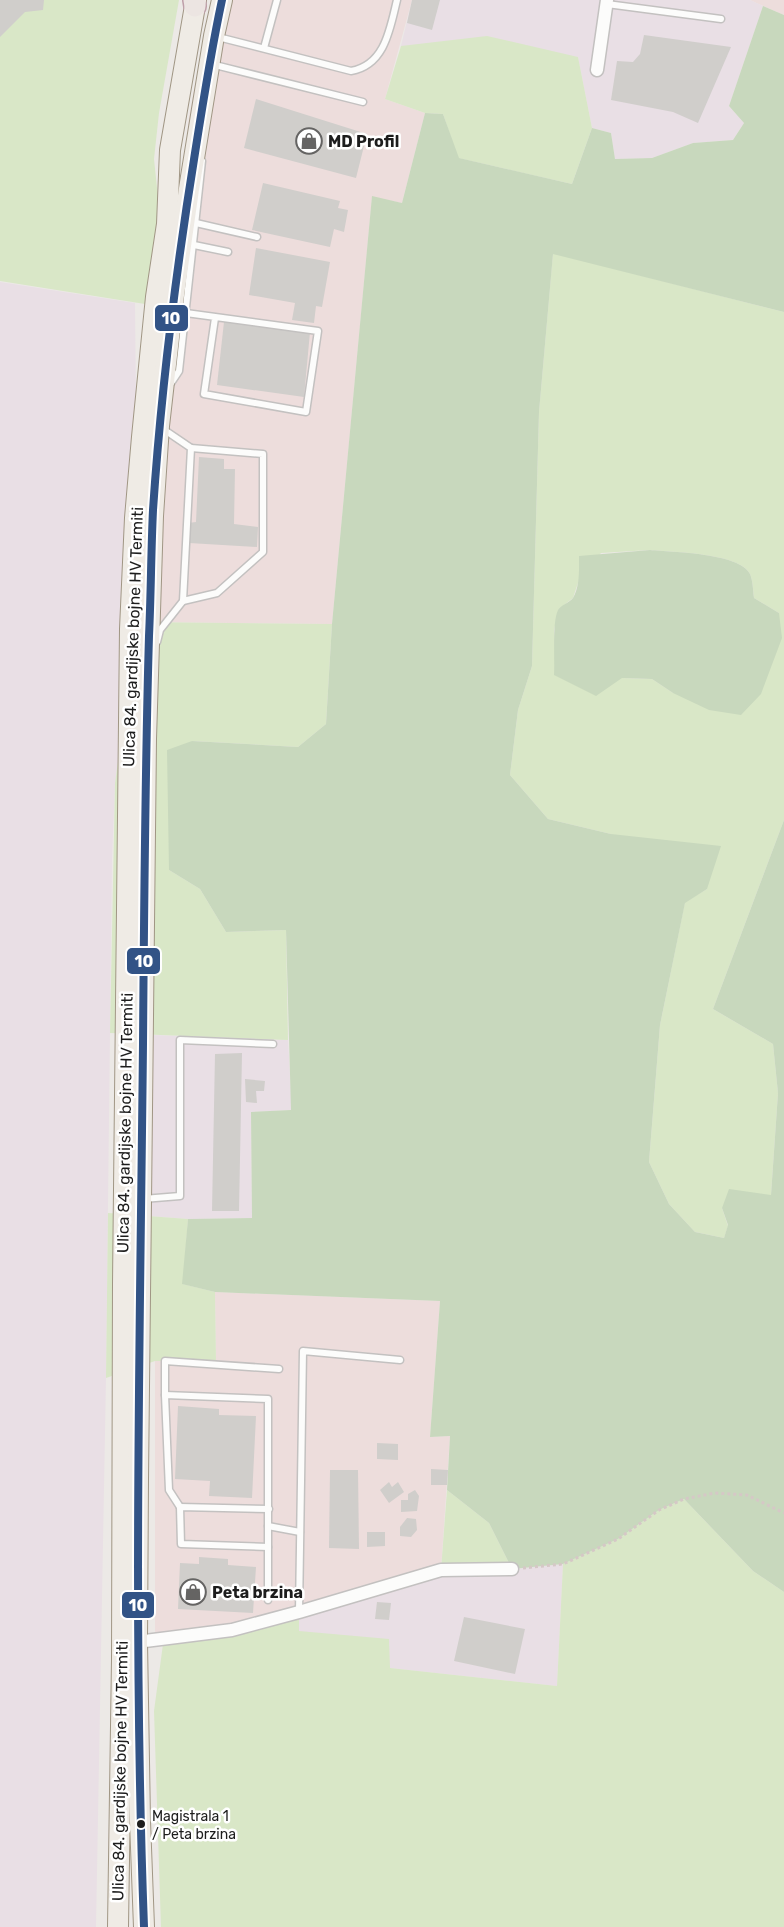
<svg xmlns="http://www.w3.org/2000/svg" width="784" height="1927" viewBox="0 0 784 1927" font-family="Rubik,sans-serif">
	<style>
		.commercial { fill: #eddddc }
		.industrial { fill: #e9dfe5 }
		.grass { fill: #d9e7c7; fill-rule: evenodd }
		.forest { fill: #c8d8bd }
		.building { fill: #d0cecb }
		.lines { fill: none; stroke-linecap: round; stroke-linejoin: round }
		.service-casing { stroke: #c3c1c0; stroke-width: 9 }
		.minor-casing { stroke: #c3c1c0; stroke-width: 15 }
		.primary-casing { stroke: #a09684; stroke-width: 22 }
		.trunk-casing { stroke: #be9fa9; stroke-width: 24 }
		.path { stroke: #d5c8c6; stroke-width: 3; stroke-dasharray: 3 3; stroke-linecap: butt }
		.service { stroke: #fcfcfb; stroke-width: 6 }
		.minor { stroke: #fcfcfb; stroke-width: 12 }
		.primary { stroke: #efebe5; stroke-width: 20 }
		.trunk { stroke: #ece5e2; stroke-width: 21 }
		.bus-1-casing { stroke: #fff; stroke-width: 12 }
		.bus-1 { stroke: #325386; stroke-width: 8 }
		.bus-dot { fill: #1d1d1d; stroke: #fff; stroke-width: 2 }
		.labels { text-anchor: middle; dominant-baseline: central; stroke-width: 5; stroke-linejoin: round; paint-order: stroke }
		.bus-label { font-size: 14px; fill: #1d1d1d; stroke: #fff; text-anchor: start }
		.poi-label { font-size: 16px; font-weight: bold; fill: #1d1d1d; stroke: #fff; text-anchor: start }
		.street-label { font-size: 16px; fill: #1d1d1d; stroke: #fff }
		.line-badge { stroke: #fff; stroke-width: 2 }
		.badge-label { font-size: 16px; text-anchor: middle; font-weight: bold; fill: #fff }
	</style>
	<rect width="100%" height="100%" fill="#ece9e6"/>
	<!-- commercial -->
	<g class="commercial">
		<path d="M211,0H412L385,99L425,113L402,203L372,197L332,624L138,622L189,117Z"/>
		<path d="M750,0H784V15L763,6Z"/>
		<path d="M215,1292L440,1301L430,1437L450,1436L441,1570L299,1612L155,1640V1361L216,1360Z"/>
	</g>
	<!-- industrial -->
	<g class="industrial">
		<path d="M412,0H750L763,6L729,106L744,123L733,140L693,143L652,158L615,159L611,133L592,128L578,57L401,46Z"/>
		<path d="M0,282L135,303L138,622L115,783L112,859L106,1378L96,1927H0Z"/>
		<path d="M151,1035L288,1040L292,1110L251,1112L252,1218L188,1219L149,1216Z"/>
		<path d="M563,1564L557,1686L390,1668L299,1631V1612L441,1570L512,1569Z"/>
	</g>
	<!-- grass -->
	<g class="grass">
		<path d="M0,0H179L159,113L154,159L159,207L145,304L0,281Z"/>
		<path d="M487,36L578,57L592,128L572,184L458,158L443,114L425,113L385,99L401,46Z"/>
		<path d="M553,253L784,312V820L713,1009L773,1044L778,1093L771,1195L722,1208L728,1226L724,1238L695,1232L669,1204L649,1162L660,1025L685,902L707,889L611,834L548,819L510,775L518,710L532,666L539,412ZM650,550C672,552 740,553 750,574C753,581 753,591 754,598L779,613L673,693L652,679L622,678L555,648L554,630L559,609L573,598L579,580L601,553Z"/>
		<path d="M138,622L332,624L326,724L298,747L192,741L169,870L200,889L226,932L286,930L288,1040L110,1033L115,783Z"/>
		<path d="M108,1213L188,1219L183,1284L215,1292L216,1361H155L106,1378Z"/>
		<path d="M447,1490L489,1523L512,1569L441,1570Z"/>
		<path d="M684,1499L753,1571L784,1592V1927H161L154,1711L163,1644L299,1612V1631L389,1639L390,1668L557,1686L563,1564L618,1539L659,1510Z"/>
	</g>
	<!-- forest -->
	<g class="forest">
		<path d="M763,6L784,15V312L553,254L539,412L532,666L518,710L510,775L548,819L611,834L721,846L707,889L685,903L660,1025L649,1162L669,1204L695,1232L724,1238L728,1225L722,1208L729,1189L771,1195L778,1093L773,1044L713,1009L784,820V1592L753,1571L684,1499L659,1510L618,1539L563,1564L512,1569L489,1523L447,1490L450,1436L430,1437L440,1301L215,1292L182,1284L188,1219L252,1218L251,1112L291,1110L286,930L226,932L200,889L169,870L167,750L192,741L298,747L326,724L332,624L372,196L402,203L425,113L443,114L459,158L572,184L592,128L611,133L615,159L652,158L693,143L733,140L744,123L729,106Z"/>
		<path d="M650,550C672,552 740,553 750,574C753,581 753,591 754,598L779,613L782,638L761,694L741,715L709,710L673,693L652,679L622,678L596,696L554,675C555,660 552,622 558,610C561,605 569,603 573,598C580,587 579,569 579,556Z"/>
	</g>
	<!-- building -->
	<g class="building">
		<path d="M0,0H44L43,10L25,12L0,37Z"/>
		<path d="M412,0H440L432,30L407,23Z"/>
		<path d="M644,35L731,47L698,123L673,112L611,100L617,61L633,62L640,54Z"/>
		<path d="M256,99L367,134L356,178L244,148Z"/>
		<path d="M263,183L340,201L338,208L348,210L344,232L334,229L330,247L252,230Z"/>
		<path d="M256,248L330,262L322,307L316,306L314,323L292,320L295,303L249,295Z"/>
		<path d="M224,322L310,332L304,397L217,385Z"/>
		<path d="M199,457L224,459V469H235L234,524L258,527L257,547L189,543L188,523L196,522Z"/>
		<path d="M242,1053L239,1211H212L215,1054Z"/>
		<path d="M245,1079L265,1081L264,1091H256L257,1103L246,1102Z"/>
		<path d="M178,1406L219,1409V1415L256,1416L252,1498L209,1496L210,1481L175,1479Z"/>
		<path d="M377,1443L398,1444V1460L377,1459Z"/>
		<path d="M431,1469L448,1470L447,1485H431Z"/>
		<path d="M330,1470H358L359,1549L329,1548Z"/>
		<path d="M389,1482L392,1487L398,1482L404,1492L389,1503L380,1490Z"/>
		<path d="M415,1490L419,1496L417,1511L401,1512V1500H408V1494Z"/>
		<path d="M407,1518L416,1519L417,1530L411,1537L400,1536V1527Z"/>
		<path d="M367,1532H385V1546L367,1547Z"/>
		<path d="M199,1557L228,1559V1565L256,1567L253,1613L178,1609L180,1563L199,1564Z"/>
		<path d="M377,1602L391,1603L389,1620L375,1619Z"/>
		<path d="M464,1617L525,1629L515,1674L454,1661Z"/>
	</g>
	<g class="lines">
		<!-- service casing -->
		<g class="service-casing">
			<g id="service">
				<path d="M607,4L721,19"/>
				<path d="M218,37L351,71C385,65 390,29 397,0"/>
				<path d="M264,48L277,0"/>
				<path d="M211,64L363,102"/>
				<path d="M196,223L257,237"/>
				<path d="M194,245L228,252"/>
				<path d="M186,313L318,331L306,412L204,394L215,318"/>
				<path d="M171,383L179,371L202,161"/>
				<path d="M183,601L217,593L263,552V454L191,448"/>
				<path d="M157,642L160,630L183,601L191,448L163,429"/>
				<path d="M143,1199L180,1196V1040L273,1044"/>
				<path d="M165,1395V1361L279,1369"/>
				<path d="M180,1507L169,1490L165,1395L268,1399V1600"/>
				<path d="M268,1526L300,1532"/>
				<path d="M268,1547L181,1544L180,1507L269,1509"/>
				<path d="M299,1612L303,1351L400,1360"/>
			</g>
		</g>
		<!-- minor casing -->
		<g class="minor-casing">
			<g id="minor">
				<path d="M597,70L607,0"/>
				<path d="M137,1642L232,1630L299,1612L441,1570L512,1569"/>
			</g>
		</g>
		<!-- primary casing -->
		<g class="primary-casing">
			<g id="primary">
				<path d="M118,1927L122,1659L123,1284L130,629L135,518L142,437L156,297L167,224L170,150L196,0"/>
				<path d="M144,1927L140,1821L137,1642L138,1479L146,739L153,516L159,426L173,302L189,189L214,36L222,0"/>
			</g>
		</g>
		<!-- trunk casing -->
		<g class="trunk-casing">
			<path id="trunk" d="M194,0L195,6"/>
		</g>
		<!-- path -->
		<path class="path" d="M523,1568L563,1564L618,1539L659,1510L684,1499L715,1493L747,1495L784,1513"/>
		<!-- service -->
		<use href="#service" class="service"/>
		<!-- minor -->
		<use href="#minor" class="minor"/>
		<!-- primary -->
		<use href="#primary" class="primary"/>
		<!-- trunk -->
		<use href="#trunk" class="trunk"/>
		<!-- bus-1 casing -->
		<g class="bus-1-casing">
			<path id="bus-1" d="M144,1927C133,1633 140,1338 143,1044C144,908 145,772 149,636C151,594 151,552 153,510C161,390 176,271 195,153C203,102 211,51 222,0"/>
		</g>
		<!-- bus-1 -->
		<use href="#bus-1" class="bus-1"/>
	</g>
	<!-- icons -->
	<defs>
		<g id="shop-ring" transform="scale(1.35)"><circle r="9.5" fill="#fff" stroke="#656463" stroke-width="1.5"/><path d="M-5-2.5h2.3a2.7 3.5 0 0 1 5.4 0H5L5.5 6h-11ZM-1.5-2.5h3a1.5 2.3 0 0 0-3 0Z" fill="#656463"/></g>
	</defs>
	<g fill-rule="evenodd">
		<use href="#shop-ring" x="309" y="141"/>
		<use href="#shop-ring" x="193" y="1592"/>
	</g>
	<!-- markers -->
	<circle class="bus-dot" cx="141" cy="1824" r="5"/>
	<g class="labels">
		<!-- bus labels -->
		<g class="bus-label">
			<text x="152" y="1816">Magistrala 1<tspan x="152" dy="18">/ Peta brzina</tspan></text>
		</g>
		<!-- poi labels -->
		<g class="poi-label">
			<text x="328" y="141">MD Profil</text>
			<text x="212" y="1592">Peta brzina</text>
		</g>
		<!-- street labels -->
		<g class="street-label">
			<text transform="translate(133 637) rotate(-88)">Ulica 84. gardijske bojne HV Termiti</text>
			<text transform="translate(125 1123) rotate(-89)">Ulica 84. gardijske bojne HV Termiti</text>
			<text transform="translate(120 1771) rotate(-89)">Ulica 84. gardijske bojne HV Termiti</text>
		</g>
	</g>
	<g class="line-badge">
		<rect x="154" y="304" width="35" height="28" rx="6" fill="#325386"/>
		<rect x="126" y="947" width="35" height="28" rx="6" fill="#325386"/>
		<rect x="121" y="1591" width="34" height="28" rx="6" fill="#325386"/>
	</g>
	<g class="badge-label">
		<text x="171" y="324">10</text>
		<text x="144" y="967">10</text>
		<text x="138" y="1611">10</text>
	</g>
</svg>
